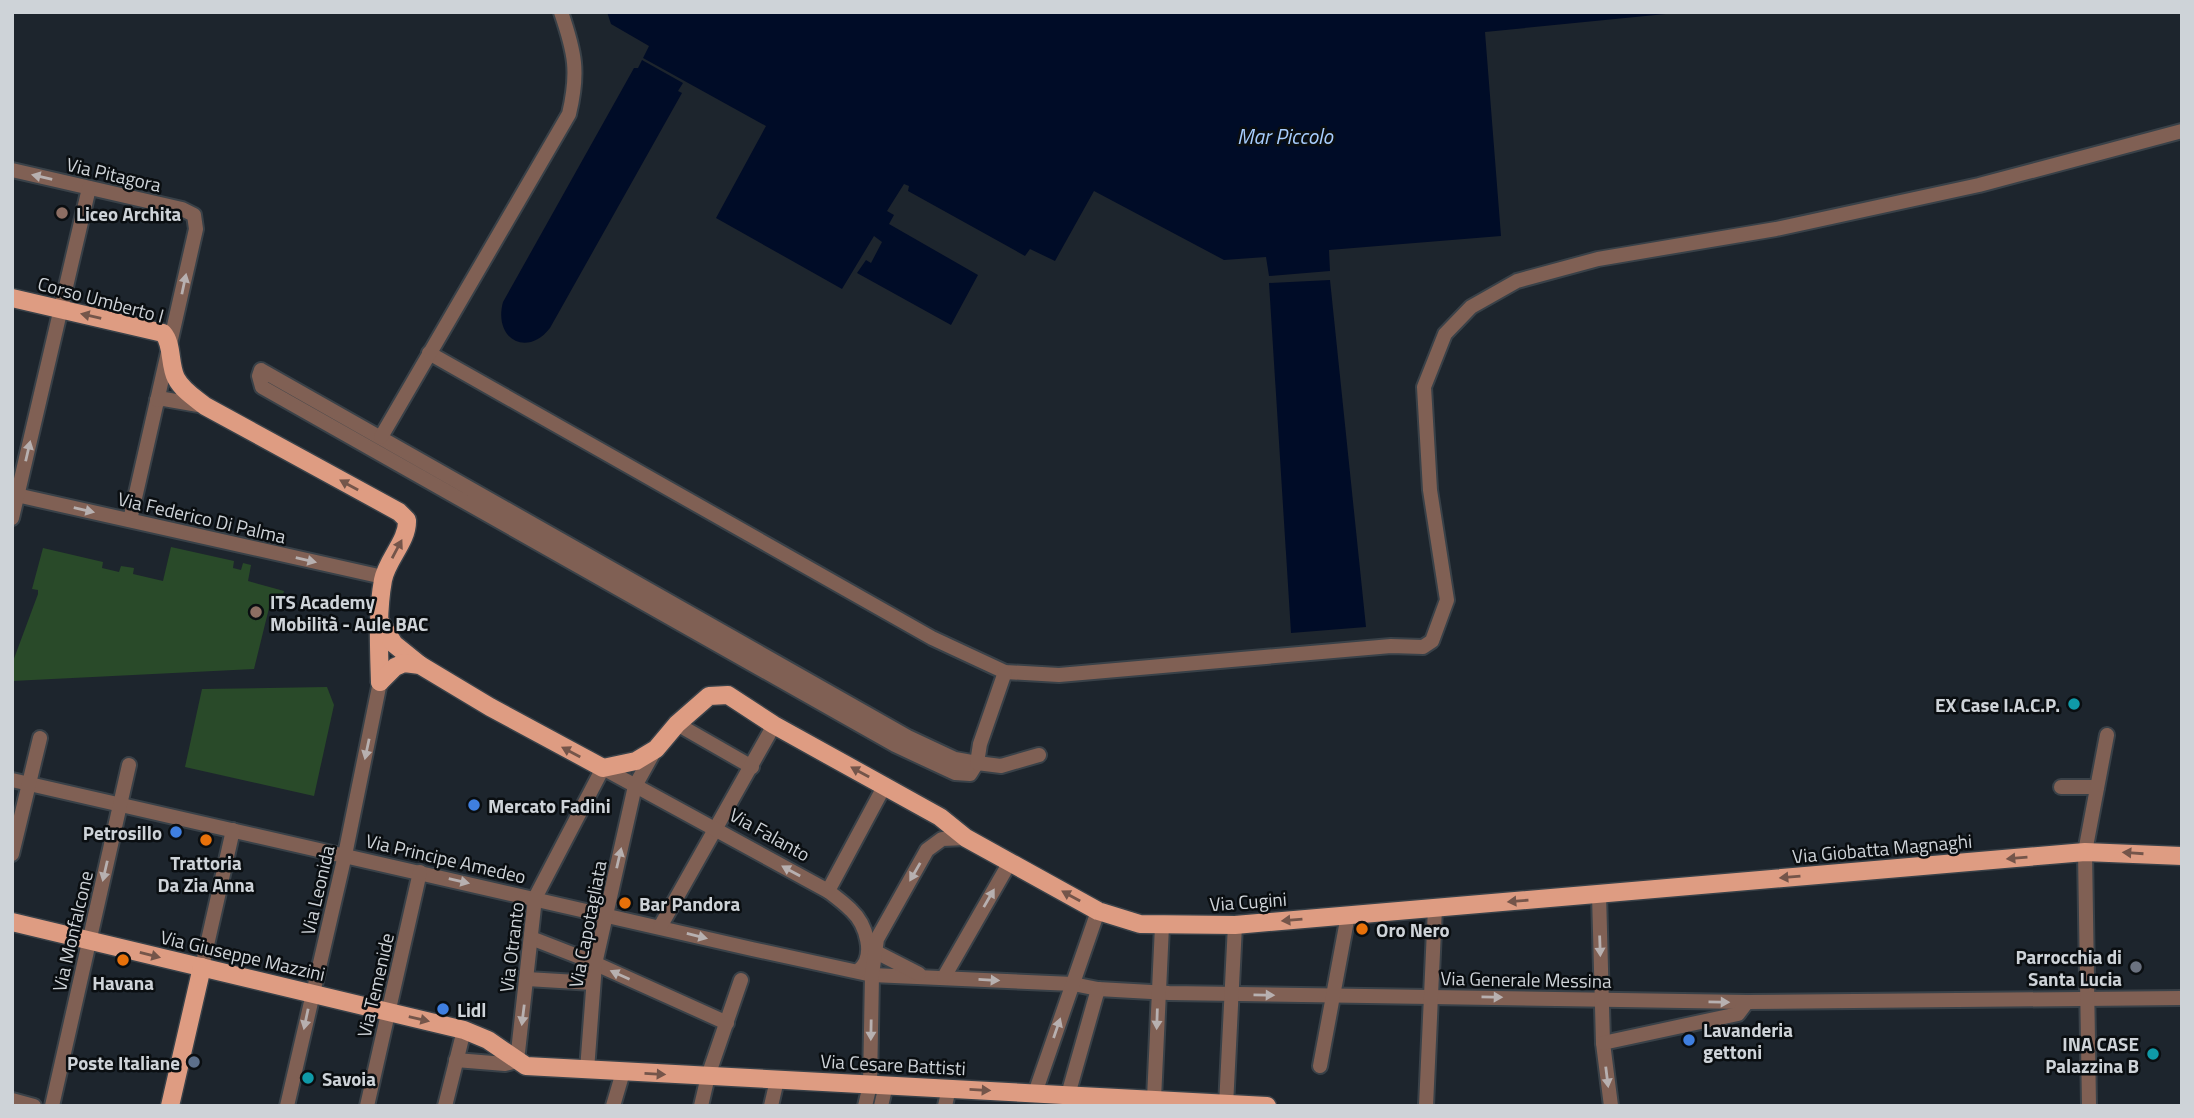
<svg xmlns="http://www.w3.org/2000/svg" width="2194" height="1118" viewBox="0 0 2194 1118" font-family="'Titillium Web',sans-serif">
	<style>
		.green { fill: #294a29 }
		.water { fill: #000c27 }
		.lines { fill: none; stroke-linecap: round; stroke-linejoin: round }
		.minor-casing { stroke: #394148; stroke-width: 18 }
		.major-casing { stroke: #394148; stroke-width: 21 }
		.minor { stroke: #806054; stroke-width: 14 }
		.major { stroke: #de9c82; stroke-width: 18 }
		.oneway { fill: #b7b0b0 }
		.oneway2 { fill: #74554a }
		.education-dot { fill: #8d6e63; stroke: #0a0e11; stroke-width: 2.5 }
		.culture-dot { fill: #0f9aa8; stroke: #0a0e11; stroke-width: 2.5 }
		.shop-dot { fill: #3f7fe0; stroke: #0a0e11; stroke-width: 2.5 }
		.food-dot { fill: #e8710a; stroke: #0a0e11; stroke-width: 2.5 }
		.worship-dot { fill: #6b7280; stroke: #0a0e11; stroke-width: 2.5 }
		.service-dot { fill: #5c6f8a; stroke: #0a0e11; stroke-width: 2.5 }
		.labels { text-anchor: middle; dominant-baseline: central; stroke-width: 5; stroke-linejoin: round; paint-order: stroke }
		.street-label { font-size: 19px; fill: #ced3d8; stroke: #0a0e11 }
		.poi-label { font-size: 19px; font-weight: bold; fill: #ced3d8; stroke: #0a0e11; text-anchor: start }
		.water-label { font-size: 21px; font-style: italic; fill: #a7cdfe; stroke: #0a0e11 }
	</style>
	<rect width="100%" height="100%" fill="#1d252d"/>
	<!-- green -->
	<g class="green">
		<path d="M171,547L234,561L233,568L241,570L243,563L251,565L248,581L284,591L281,602L271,600L254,669L12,681V664L38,594V590L32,589L43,548L103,562L102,568L119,572L121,566L134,568L133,574L163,581Z"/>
		<path d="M327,687L334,705L314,796L185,767L202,689Z"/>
	</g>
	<!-- water -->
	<g class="water">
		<path d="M607,12H1686L1485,32L1501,236L1329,250L1330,271L1269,276L1266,257L1224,260L1094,191L1055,261L1030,249L1025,256L908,191L909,186L904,184L887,211L894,215L889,224L978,275L951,325L857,273L866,260L871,263L882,242L874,236L842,289L716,218L766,126L643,58L649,46L611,24Z"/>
		<path d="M642,60L683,83L678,91L682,93L550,328C527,358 493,339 503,302L634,68H638Z"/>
		<path d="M1330,280L1366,627L1291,633L1269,283Z"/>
	</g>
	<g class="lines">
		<!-- minor casing -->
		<g class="minor-casing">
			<g id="minor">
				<path d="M12,170L182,209L194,215L196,229L130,520"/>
				<path d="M429,353L932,638L1005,672L1059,675L1391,646L1423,647L1432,641L1447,600L1430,490L1424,387L1445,334L1471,307L1517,281L1598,259L1776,229L1979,185L2182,131"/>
				<path d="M261,370L908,737L955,759L977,763L970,774L955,773L895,745L262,387L259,376Z"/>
				<path d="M157,400L164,399L204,406"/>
				<path d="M381,437L569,114C579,72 575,53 561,12"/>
				<path d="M12,494L383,577"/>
				<path d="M12,518L89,188"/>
				<path d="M1005,672L980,744L977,763L1001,766L1039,755"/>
				<path d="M677,724L752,767"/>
				<path d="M12,780L752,949L872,975L1073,984L1098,989L1169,993L1747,1002L2182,998"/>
				<path d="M2061,787H2097"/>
				<path d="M12,854L40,738"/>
				<path d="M828,891L885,785"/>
				<path d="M1599,894L1603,1043L1611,1106"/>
				<path d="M660,927L774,725"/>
				<path d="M531,938L585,959L727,1023"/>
				<path d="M874,951L919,974"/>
				<path d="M202,967L233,830"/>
				<path d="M944,977L1010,862"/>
				<path d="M527,979L593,983"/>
				<path d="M1603,1043L1738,1014L1747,1002"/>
				<path d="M456,1060L505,1064L517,1061L535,898L603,768L828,891C836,897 844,903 851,910C866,924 877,957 858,971"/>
				<path d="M1320,1066L1348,915"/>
				<path d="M587,1070L595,964L635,786L655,750"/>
				<path d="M1035,1093L1098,911"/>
				<path d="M1068,1095L1098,989"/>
				<path d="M1154,1099L1162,926"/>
				<path d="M12,1100L34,1106"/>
				<path d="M52,1106L129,765"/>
				<path d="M287,1106L345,855L380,682"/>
				<path d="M367,1106L420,872"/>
				<path d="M445,1106L464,1030"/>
				<path d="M613,1106L623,1072"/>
				<path d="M701,1106L708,1076L741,980"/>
				<path d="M771,1106L777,1080"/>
				<path d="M865,1106L870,1085L872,975L877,939L927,850L942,839L966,838"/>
				<path d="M881,1106L886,1085"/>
				<path d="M945,1106L949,1088"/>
				<path d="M1226,1106L1235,925"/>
				<path d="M1426,1106L1435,908"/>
				<path d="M2089,1106L2085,852L2107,735"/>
			</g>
		</g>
		<!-- major casing -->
		<g class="major-casing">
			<g id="major">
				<path d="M12,298L163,333C173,344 169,364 176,378C182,390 195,398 205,406L399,512L407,520C408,541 387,559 383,580C377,613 379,648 380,682"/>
				<path d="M381,623L394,644L420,665"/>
				<path d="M380,682L395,667L404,663L420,665L490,707L603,768L636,761L656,749L677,724L709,696L728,695L774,725L940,817L966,838L1098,911L1140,924L1235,925L2085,852L2182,856"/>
				<path d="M12,922L464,1030L488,1040L526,1066L1267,1106"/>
				<path d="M170,1106L202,967"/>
			</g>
		</g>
		<!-- minor -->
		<use href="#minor" class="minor"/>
		<!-- major -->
		<use href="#major" class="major"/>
	</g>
	<!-- one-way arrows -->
	<defs><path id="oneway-solid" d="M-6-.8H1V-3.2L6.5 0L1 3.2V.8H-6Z" transform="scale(1.75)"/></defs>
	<g class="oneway">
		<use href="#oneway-solid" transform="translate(42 177) rotate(-167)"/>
		<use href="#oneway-solid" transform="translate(184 284) rotate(-78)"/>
		<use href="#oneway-solid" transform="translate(28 451) rotate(-77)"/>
		<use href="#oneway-solid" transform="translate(84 510) rotate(13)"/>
		<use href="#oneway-solid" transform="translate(306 560) rotate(13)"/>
		<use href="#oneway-solid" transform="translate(367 749) rotate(102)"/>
		<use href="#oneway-solid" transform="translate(619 858) rotate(-77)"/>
		<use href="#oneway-solid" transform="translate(105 871) rotate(103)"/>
		<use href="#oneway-solid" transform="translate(791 871) rotate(-151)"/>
		<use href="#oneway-solid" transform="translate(915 872) rotate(120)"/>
		<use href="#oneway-solid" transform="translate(459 881) rotate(13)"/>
		<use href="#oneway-solid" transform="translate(989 898) rotate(-60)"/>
		<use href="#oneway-solid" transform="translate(697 936) rotate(14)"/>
		<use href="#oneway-solid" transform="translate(1600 946) rotate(88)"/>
		<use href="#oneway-solid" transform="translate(620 975) rotate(-156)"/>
		<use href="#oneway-solid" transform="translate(989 980) rotate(3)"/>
		<use href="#oneway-solid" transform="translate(1264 995) rotate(1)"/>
		<use href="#oneway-solid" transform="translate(1492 997) rotate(1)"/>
		<use href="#oneway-solid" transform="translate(1719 1002) rotate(1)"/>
		<use href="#oneway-solid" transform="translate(523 1015) rotate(97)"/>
		<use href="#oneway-solid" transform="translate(306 1019) rotate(102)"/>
		<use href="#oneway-solid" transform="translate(1157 1019) rotate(92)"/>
		<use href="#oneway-solid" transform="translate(1057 1028) rotate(-71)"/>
		<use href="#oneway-solid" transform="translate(871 1030) rotate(91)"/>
		<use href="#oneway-solid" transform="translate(1607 1077) rotate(83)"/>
	</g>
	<g class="oneway2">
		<use href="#oneway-solid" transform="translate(91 316) rotate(-167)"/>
		<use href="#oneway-solid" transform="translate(349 485) rotate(-151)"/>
		<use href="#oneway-solid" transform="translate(397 549) rotate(-62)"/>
		<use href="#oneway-solid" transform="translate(571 752) rotate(-152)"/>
		<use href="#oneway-solid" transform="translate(860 772) rotate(-151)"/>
		<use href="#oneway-solid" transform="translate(2133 853) rotate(-176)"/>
		<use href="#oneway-solid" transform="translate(2017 858) rotate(175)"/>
		<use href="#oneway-solid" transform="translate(1790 877) rotate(175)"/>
		<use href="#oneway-solid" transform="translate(1071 896) rotate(-151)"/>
		<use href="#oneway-solid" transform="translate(1518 901) rotate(175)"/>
		<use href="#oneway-solid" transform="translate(1292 920) rotate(175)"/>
		<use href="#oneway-solid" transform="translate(150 955) rotate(14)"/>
		<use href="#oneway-solid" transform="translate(419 1019) rotate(13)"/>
		<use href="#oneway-solid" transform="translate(655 1074) rotate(3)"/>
		<use href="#oneway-solid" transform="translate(980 1090) rotate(3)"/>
	</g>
	<!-- markers -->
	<g class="education-dot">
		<circle cx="62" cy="213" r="7"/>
		<circle cx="256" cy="612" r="7"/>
	</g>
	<g class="culture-dot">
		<circle cx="2074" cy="704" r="7"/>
		<circle cx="2153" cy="1054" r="7"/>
		<circle cx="308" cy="1078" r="7"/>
	</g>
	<g class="shop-dot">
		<circle cx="474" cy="805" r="7"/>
		<circle cx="176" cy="832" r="7"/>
		<circle cx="443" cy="1009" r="7"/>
		<circle cx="1689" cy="1040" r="7"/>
	</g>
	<g class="food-dot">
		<circle cx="206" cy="840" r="7"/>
		<circle cx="625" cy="903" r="7"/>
		<circle cx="1362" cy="929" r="7"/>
		<circle cx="123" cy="960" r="7"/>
	</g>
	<circle class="worship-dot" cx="2136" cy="967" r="7"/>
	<circle class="service-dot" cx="194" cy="1062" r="7"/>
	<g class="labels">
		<!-- street labels -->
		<g class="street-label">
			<text transform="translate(114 174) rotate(13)">Via Pitagora</text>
			<text transform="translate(101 299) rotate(15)">Corso Umberto I</text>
			<text transform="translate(202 517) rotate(13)">Via Federico Di Palma</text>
			<text transform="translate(770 834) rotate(29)">Via Falanto</text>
			<text transform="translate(1882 848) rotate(-5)">Via Giobatta Magnaghi</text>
			<text transform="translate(446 858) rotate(13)">Via Principe Amedeo</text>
			<text transform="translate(317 890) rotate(-77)">Via Leonida</text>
			<text transform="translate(1248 901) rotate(-4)">Via Cugini</text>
			<text transform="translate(587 924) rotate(-79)">Via Capotagliata</text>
			<text transform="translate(72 931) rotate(-77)">Via Monfalcone</text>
			<text transform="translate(511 947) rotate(-83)">Via Otranto</text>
			<text transform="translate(243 955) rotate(13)">Via Giuseppe Mazzini</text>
			<text transform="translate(1526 979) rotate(1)">Via Generale Messina</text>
			<text transform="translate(375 985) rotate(-77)">Via Temenide</text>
			<text transform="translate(893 1064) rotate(3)">Via Cesare Battisti</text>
		</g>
		<!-- poi labels -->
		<g class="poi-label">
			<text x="76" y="213">Liceo Archita</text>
			<text x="270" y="601">ITS Academy<tspan x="270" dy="22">Mobilità - Aule BAC</tspan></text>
			<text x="2060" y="704" text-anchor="end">EX Case I.A.C.P.</text>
			<text x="488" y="805">Mercato Fadini</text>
			<text x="162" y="832" text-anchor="end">Petrosillo</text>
			<text x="206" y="862" text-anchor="middle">Trattoria<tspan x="206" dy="22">Da Zia Anna</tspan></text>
			<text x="639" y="903">Bar Pandora</text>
			<text x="1376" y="929">Oro Nero</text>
			<text x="2122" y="956" text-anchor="end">Parrocchia di<tspan x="2122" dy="22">Santa Lucia</tspan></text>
			<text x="123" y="982" text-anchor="middle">Havana</text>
			<text x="457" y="1009">Lidl</text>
			<text x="1703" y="1029">Lavanderia<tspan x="1703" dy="22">gettoni</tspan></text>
			<text x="2139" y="1043" text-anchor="end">INA CASE<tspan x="2139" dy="22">Palazzina B</tspan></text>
			<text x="180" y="1062" text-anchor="end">Poste Italiane</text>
			<text x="322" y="1078">Savoia</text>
		</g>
		<!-- water labels -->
		<g class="water-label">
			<text x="1285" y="136">Mar Piccolo</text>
		</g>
	</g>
	<!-- border -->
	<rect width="2194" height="1118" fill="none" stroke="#ced3d8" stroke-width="28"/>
</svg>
